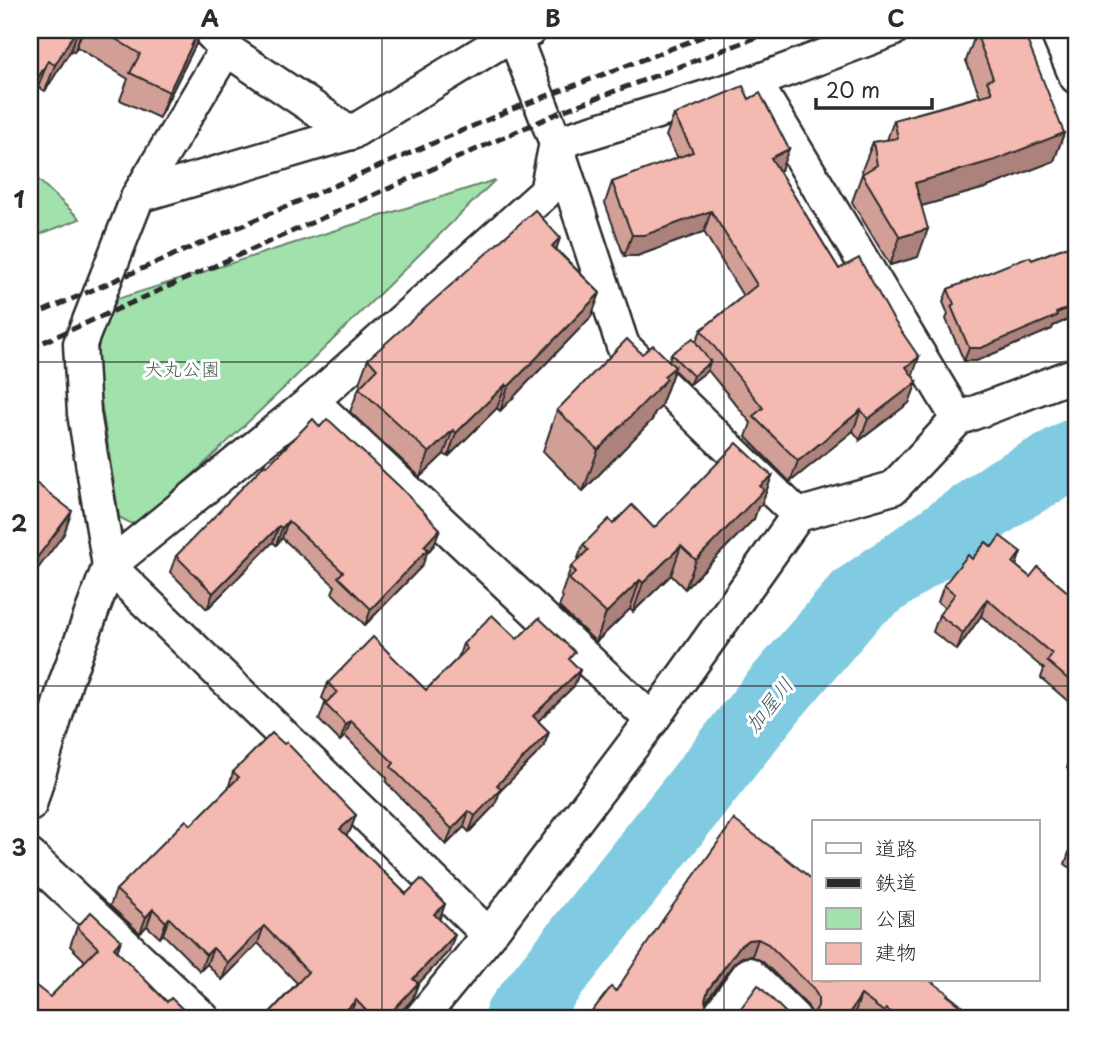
<svg xmlns="http://www.w3.org/2000/svg" width="1106" height="1048" viewBox="0 0 1106 1048" font-family="'Playpen Sans','Klee One',sans-serif">
	<style>
		.green { fill: #a1e2ac; stroke: #66866c; stroke-width: 2 }
		.lines { fill: none; stroke-linecap: round; stroke-linejoin: round }
		.river { stroke: #81cbe2; stroke-width: 70 }
		.street-casing { stroke: #2b2b2b; stroke-width: 37 }
		.street { stroke: #fff; stroke-width: 32 }
		.rail { stroke: #2b2b2b; stroke-width: 5; stroke-dasharray: 10 5; stroke-linecap: butt }
		.wall { fill: #d29f97; stroke: #2b2b2b; stroke-width: 2 }
		.shaded-wall { fill: #ab827b; stroke: #2b2b2b; stroke-width: 2 }
		.building { fill: #f4b9b0; stroke: #2b2b2b; stroke-width: 2 }
		.grid { fill: none; stroke: #2b2b2b; stroke-width: 2; stroke-opacity: 0.55 }
		.labels { text-anchor: middle; dominant-baseline: central; stroke-width: 6; stroke-linejoin: round; paint-order: stroke }
		.park-label { font-size: 19px; fill: #4e6252; stroke: #fff }
		.water-label { font-size: 21px; font-style: italic; fill: #455b62; stroke: #fff }
		.neatline { fill: none; stroke: #2b2b2b; stroke-width: 2.5 }
		.grid-label { font-size: 23px; text-anchor: middle; font-weight: bold; fill: #2b2b2b }
	</style>
	<rect width="100%" height="100%" fill="#fff"/>
	<filter id="ink" filterUnits="userSpaceOnUse"><feTurbulence type="fractalNoise" baseFrequency=".0143" numOctaves="2"/><feDisplacementMap in="SourceGraphic" scale="14" xChannelSelector="R" yChannelSelector="G"/><feConvolveMatrix kernelMatrix="1 2 1 2 8 2 1 2 1" color-interpolation-filters="sRGB"/></filter>
	<g filter="url(#ink)">
		<!-- green -->
		<g class="green">
			<path d="M30,172L80,219L30,238Z"/>
			<path d="M495,180L286,386L143,522L132,524L119,517L96,369L100,333L117,299Z"/>
		</g>
		<g class="lines">
			<!-- river -->
			<path class="river" d="M519,1018L772,698L857,599L1008,491L1076,453"/>
			<!-- street casing -->
			<g class="street-casing">
				<g id="street">
					<path d="M208,30L226,49L351,133"/>
					<path d="M512,30L556,143L623,346L798,515"/>
					<path d="M1056,30L1076,77"/>
					<path d="M755,82L958,419"/>
					<path d="M138,196L351,133L513,34L530,30"/>
					<path d="M312,401L652,720"/>
					<path d="M30,805L66,681L109,566L84,413L80,344L138,196L226,49"/>
					<path d="M30,856L203,1018"/>
					<path d="M489,935L109,566L312,401L546,192L556,143L755,82L892,30"/>
					<path d="M421,1018L489,935L652,720L798,515L893,488L958,419L1076,374"/>
					<path d="M717,1018L749,974L794,1018"/>
				</g>
			</g>
			<!-- street -->
			<use href="#street" class="street"/>
			<!-- rail -->
			<g class="rail">
				<path d="M30,317L510,110L720,30"/>
				<path d="M30,348L565,110L776,30"/>
			</g>
		</g>
		<!-- wall -->
		<g class="wall">
			<path d="M30,30H201L196,44L159,118L120,100L128,79L77,47L74,52L71,50L45,91L38,87L30,101Z"/>
			<path d="M259,30H269L265,35Z"/>
			<path d="M976,33L1064,133L1054,161L985,188L921,206L918,257L890,265L852,202L862,174H863L862,170L873,142L887,140L894,120L980,96L966,61Z"/>
			<path d="M674,115L781,170L779,171L839,269L917,382L909,403L860,440L853,431L790,482L746,437L751,423L707,369V371L689,385L674,370L660,408L655,412L652,420L583,491L543,451L557,410L642,354L669,361L671,354L696,342L701,330L743,296L704,232L637,256H624L605,203L612,182L678,158L666,136Z"/>
			<path d="M560,238L556,249L600,293L591,317L500,411L497,408L448,457L444,454L420,477L350,412L359,388L361,386L359,383L368,359Z"/>
			<path d="M1076,243V316L1053,326L1052,329L976,361H964L946,319L948,314L943,302L948,289L1032,260Z"/>
			<path d="M320,427L440,529L434,545L427,553L422,566L365,625L332,593L335,586L282,538L276,545L273,542L207,609L170,572L176,556L267,466Z"/>
			<path d="M772,476L761,505L758,507L754,519L685,589L671,575L633,612L630,609L596,642L559,607L563,597L561,595L571,567L577,561L583,545L613,524L654,528Z"/>
			<path d="M972,559L1016,566L1030,577L1076,599V708L1041,678L1044,669L981,616L957,650L933,632L939,615L945,608L938,602L944,585Z"/>
			<path d="M517,639L572,662L580,670L574,686L538,721L549,732L543,748L500,791L495,805L469,832L464,827L446,845L386,782L387,778L345,736L340,741L319,720L325,704L326,702L322,698L328,683L426,690L458,658L463,644Z"/>
			<path d="M1076,748V776L1067,768L1073,751Z"/>
			<path d="M233,772L356,815L350,831L346,835L406,894L445,904L439,920L449,951L418,984L412,1000L395,1018H351L350,1017L348,1018H265L297,983L258,943L222,980L207,964L200,971L163,934L160,938L147,926L140,933L110,906L116,890L191,825L228,789Z"/>
			<path d="M734,820L814,980L948,995L977,1018H862L855,1012L806,1018L812,1014L807,1005L762,961L752,956L742,957L734,963L706,1002L616,991Z"/>
			<path d="M1076,840V872L1065,864L1071,847Z"/>
			<path d="M77,927L121,940L117,952L167,1002L50,997L85,961L70,946Z"/>
		</g>
		<!-- shaded-wall -->
		<g class="shaded-wall">
			<path d="M76,30H78L71,50L45,91L55,65Z"/>
			<path d="M82,30H83L74,52Z"/>
			<path d="M199,30H201L196,44L159,118L169,92Z"/>
			<path d="M48,61L38,87L30,101V91Z"/>
			<path d="M1064,133L1054,161L985,188L904,211L915,183Z"/>
			<path d="M789,149L781,170L763,179L771,158Z"/>
			<path d="M711,211L704,232L637,256H624L632,235Z"/>
			<path d="M928,229L918,257L890,265L900,237Z"/>
			<path d="M560,238L552,262V246Z"/>
			<path d="M600,293L591,317L500,411L508,387Z"/>
			<path d="M1076,305V316L1053,326L1052,329L976,361H964L969,348Z"/>
			<path d="M919,357L912,378L906,367Z"/>
			<path d="M710,362L707,371L689,385L693,376Z"/>
			<path d="M675,367L660,408L655,412L652,420L583,491L598,450L664,376Z"/>
			<path d="M917,382L909,403L860,440L868,419Z"/>
			<path d="M506,384L497,408L448,457L456,433Z"/>
			<path d="M861,410L853,431L790,482L798,461Z"/>
			<path d="M453,430L444,454L420,477L429,453Z"/>
			<path d="M772,476L761,505L758,507L754,519L685,589L696,560L760,486Z"/>
			<path d="M72,511L64,534L30,579V567Z"/>
			<path d="M288,521L282,538L276,545L282,528Z"/>
			<path d="M279,526L273,542L207,609L213,593Z"/>
			<path d="M440,529L434,545L427,553L422,566L365,625L371,609L424,546Z"/>
			<path d="M681,546L671,575L633,612L643,583Z"/>
			<path d="M1021,552L1015,569L1013,563Z"/>
			<path d="M640,580L630,609L596,642L606,613Z"/>
			<path d="M987,599L981,616L957,650L963,633Z"/>
			<path d="M580,670L574,686L527,732L533,716Z"/>
			<path d="M351,721L345,736L340,741L346,725Z"/>
			<path d="M549,732L543,748L500,791L495,805L469,832L475,816L497,785Z"/>
			<path d="M469,811L464,827L446,845L452,829Z"/>
			<path d="M356,815L350,831L334,846L340,829Z"/>
			<path d="M445,904L439,920L434,914Z"/>
			<path d="M153,909L147,926L140,933L146,917Z"/>
			<path d="M169,918L163,934L160,938L166,922Z"/>
			<path d="M264,926L258,943L222,980L228,963Z"/>
			<path d="M455,935L449,951L418,984L412,1000L395,1018H386L413,979Z"/>
			<path d="M758,939L752,956L742,957L734,963L702,1007L708,990L740,946L748,940Z"/>
			<path d="M121,940L114,960V948Z"/>
			<path d="M213,948L207,964L200,971L206,955Z"/>
			<path d="M861,995L855,1012L851,1018H846Z"/>
			<path d="M356,1000L348,1018H339Z"/>
		</g>
		<!-- building -->
		<g class="building">
			<path d="M30,30H76L55,65L48,61L30,91Z"/>
			<path d="M101,30H199L169,92L130,73L140,54Z"/>
			<path d="M985,30H1023L1064,133L995,160L915,183L928,229L900,237L862,174L877,165L873,142L898,138L894,120L992,93L987,81L993,78L976,33Z"/>
			<path d="M743,86L749,99L760,93L789,149L771,158L839,269L859,258L893,319L919,357L906,367L917,382L868,419L861,410L798,461L753,416L763,408L701,330L757,285L711,211L645,235H632L612,182L693,152L674,115Z"/>
			<path d="M535,210L560,238L552,246L600,293L508,387L506,384L456,433L453,430L429,453L359,388L377,369L368,359Z"/>
			<path d="M1076,243V305L1056,313L1057,316L981,348H969L951,306L954,304L948,289L1022,259L1030,257L1032,260Z"/>
			<path d="M693,338L710,362L693,376L671,354Z"/>
			<path d="M627,339L642,354L653,345L675,367L664,376L667,379L598,450L557,410Z"/>
			<path d="M313,419L320,427L327,419L331,422L400,487L440,529L424,546L428,549L371,609L338,577L343,572L288,521L282,528L279,526L213,593L176,556L265,464L267,466Z"/>
			<path d="M737,443L772,476L760,486L764,490L696,560L681,546L643,583L640,580L606,613L569,579L576,572L571,567L588,550L583,545L609,519L613,524L632,505L654,528Z"/>
			<path d="M32,480L72,511L30,567V483Z"/>
			<path d="M1000,536L1021,552L1013,563L1030,577L1038,567L1076,599V686L1047,661L1052,654L987,599L963,633L939,615L955,594L944,585L968,555L972,559L986,542L992,547Z"/>
			<path d="M492,615L517,639L539,618L575,652L569,659L580,670L533,716L549,732L497,785L501,789L475,816L469,811L452,829L391,767L394,763L351,721L346,725L325,704L337,692L328,683L373,637L426,690L467,649L463,644Z"/>
			<path d="M272,733L284,744L287,742L291,747L356,815L340,829L406,894L421,879L445,904L434,914L455,935L413,979L418,983L386,1018H373L356,1000L339,1018H265L308,972L264,926L228,963L213,948L206,955L169,918L166,922L153,909L146,917L116,890L186,820L191,825L239,777L233,772Z"/>
			<path d="M734,820L786,858L814,881V980H929L948,993L947,995L977,1018H899L886,1009L884,1012L861,995L846,1018H803H806L814,1013L818,1006V997L813,988L768,944L758,939L748,940L740,946L708,990L705,1000L707,1009L712,1015L720,1018H587L611,987L616,991L664,918Z"/>
			<path d="M1076,840V851L1071,847Z"/>
			<path d="M91,912L121,940L114,948L167,1002L171,998L192,1018H30V981L50,997L98,948L77,927Z"/>
			<path d="M758,985L787,1014L795,1018H727H730L738,1012Z"/>
		</g>
	</g>
	<!-- grid -->
	<path class="grid" d="M382,30V1018M724,30V1018M30,362H1076M30,686H1076"/>
	<g class="labels">
		<!-- park labels -->
		<g class="park-label">
			<text x="182" y="368">犬丸公園</text>
		</g>
		<!-- water labels -->
		<g class="water-label">
			<text transform="translate(768 704) rotate(-51)">加屋川</text>
		</g>
	</g>
	<!-- margin -->
	<rect width="1106" height="1048" fill="none" stroke="#fff" stroke-width="77"/>
	<!-- legend -->
	<rect x="812" y="820" width="228" height="161" fill="#ffffff" stroke="#aaaaaa" stroke-width="2"/>
	<rect x="826" y="843" width="35" height="10" fill="#ffffff" stroke="#aaaaaa" stroke-width="2"/>
	<text x="875" y="856" font-size="21" fill="#2b2b2b">道路</text>
	<rect x="826" y="878" width="35" height="10" fill="#2b2b2b" stroke="#aaaaaa" stroke-width="2"/>
	<text x="875" y="890" font-size="21" fill="#2b2b2b">鉄道</text>
	<rect x="826" y="908" width="35" height="21" fill="#a1e2ac" stroke="#aaaaaa" stroke-width="2"/>
	<text x="875" y="926" font-size="21" fill="#2b2b2b">公園</text>
	<rect x="826" y="943" width="35" height="21" fill="#f4b9b0" stroke="#aaaaaa" stroke-width="2"/>
	<text x="875" y="960" font-size="21" fill="#2b2b2b">建物</text>
	<!-- scale -->
	<path d="M816 98v10h116v-10" fill="none" stroke="#2b2b2b" stroke-width="3.5"/>
	<text x="826" y="98" font-size="21" fill="#2b2b2b" stroke="#ffffff" stroke-width="5" paint-order="stroke">20 m</text>
	<rect x="38" y="38" width="1030" height="972" class="neatline"/>
	<g class="grid-label">
		<text x="210" y="27">A</text>
		<text x="553" y="27">B</text>
		<text x="896" y="27">C</text>
		<text x="19" y="208">1</text>
		<text x="19" y="532">2</text>
		<text x="19" y="856">3</text>
	</g>
</svg>
